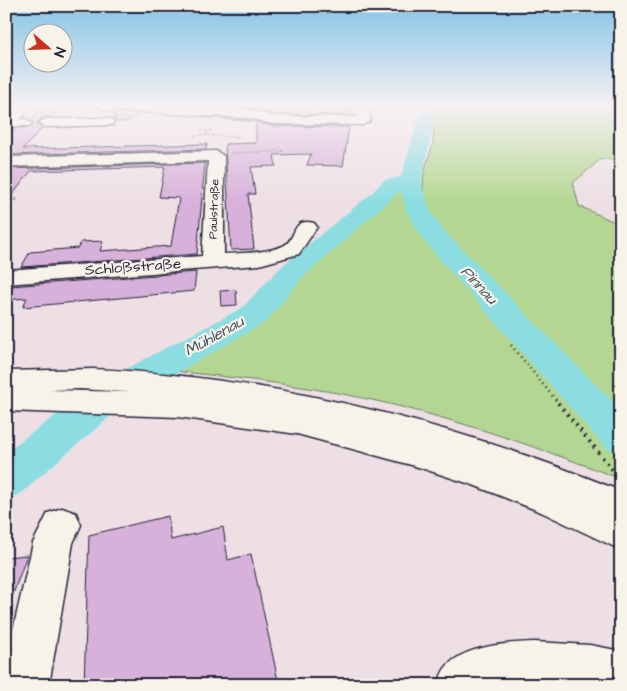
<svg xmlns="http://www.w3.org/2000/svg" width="627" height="691" viewBox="0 0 627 691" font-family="'Architects Daughter',sans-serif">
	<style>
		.green { fill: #b3d792; stroke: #6a7c66 }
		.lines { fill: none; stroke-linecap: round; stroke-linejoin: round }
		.river { fill: #8bdde2; fill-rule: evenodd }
		.building { fill: #d7b1da; stroke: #22223b }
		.minor-tunnel { stroke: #c4b9c2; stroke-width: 14; stroke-dasharray: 14 7; stroke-linecap: butt }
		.minor-casing { stroke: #22223b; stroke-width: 3 }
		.major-casing { stroke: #22223b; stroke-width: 3 }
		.path-far2 { stroke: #22223b; stroke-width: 2; stroke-dasharray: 0.5 2; stroke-linecap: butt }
		.path-far1 { stroke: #22223b; stroke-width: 3; stroke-dasharray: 1 4; stroke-linecap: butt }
		.path { stroke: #22223b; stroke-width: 4; stroke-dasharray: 2 5; stroke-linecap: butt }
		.minor { fill: #f7f3e8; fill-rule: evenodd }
		.major { fill: #f7f3e8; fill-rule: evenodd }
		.labels { text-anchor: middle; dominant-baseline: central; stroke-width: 4.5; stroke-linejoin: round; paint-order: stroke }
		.far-street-label { font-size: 12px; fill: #22223b; stroke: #f7f3e8 }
		.street-label { font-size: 15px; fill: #22223b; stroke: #f7f3e8 }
		.water-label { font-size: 16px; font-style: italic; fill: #3c5165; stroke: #f7f3e8 }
	</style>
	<rect width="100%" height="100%" fill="#eddfe4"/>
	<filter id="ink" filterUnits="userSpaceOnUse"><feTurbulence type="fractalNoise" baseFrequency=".02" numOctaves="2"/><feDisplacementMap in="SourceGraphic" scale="10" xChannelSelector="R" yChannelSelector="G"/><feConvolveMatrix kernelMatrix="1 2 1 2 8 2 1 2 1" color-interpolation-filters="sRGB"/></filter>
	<g filter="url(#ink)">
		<!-- green -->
		<path class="green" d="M423,106H621V159H601L573,183L579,206L621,225V479C548,451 474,425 398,406C318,386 237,378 156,369L254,315L292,272L380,198L392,185L410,182L418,210L433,233C430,218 424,203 423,188C421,158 448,138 423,106Z"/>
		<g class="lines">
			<!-- river -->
			<path class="river" d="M412,106H430L436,114L421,182L430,210L443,230L621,410V453L606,448L424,241L406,210L401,190L302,278L266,322L131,399L39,477L22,493L6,499L7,451L103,381L242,308L282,266L372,193L384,180L401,177L420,115Z"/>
		</g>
		<!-- building -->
		<g class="building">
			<path d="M43,106H62L52,117H44L37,121L36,124L42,128L23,149L207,144L206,149L6,155V138L17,128L32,127L34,123L27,118L34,116Z"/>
			<path d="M221,106H291L341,109L352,112L351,115L272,114L250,108Z"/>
			<path d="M114,112L138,114L126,122H116Z"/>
			<path d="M199,117L249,120L272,126L349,127L343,166L307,165L311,154L274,155L276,166L251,167L255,194H248L254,249L231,250L225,144L256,143V122Z"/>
			<path d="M205,163L197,254L21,267L30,252L78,248L81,242L103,241L100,251L171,246L179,198L159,197L165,167L31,171L6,203V169Z"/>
			<path d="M196,272L194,291L23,307L27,298L6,300V294L11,286Z"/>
			<path d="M236,290L237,305L221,306L220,291Z"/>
			<path d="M168,516L171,540L223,527L228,560L251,554L279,685H84L89,535Z"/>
			<path d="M27,555L8,608H6V557Z"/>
		</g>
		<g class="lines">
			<!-- minor-tunnel -->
			<path class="minor-tunnel" d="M25,123H45"/>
			<!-- minor casing -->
			<g class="minor-casing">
				<g id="minor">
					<path d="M98,106H181L250,110L272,116L357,117V112L339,106H369L370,121L363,125L272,124L249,118L104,110Z"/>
					<path d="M107,118L112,119L114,122L112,125L45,127L38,123L45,119Z"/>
					<path d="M25,119L32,123L30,126H6V120Z"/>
					<path d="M216,151L224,156V254C243,253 265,253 283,246C298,239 290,217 314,223L317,227L299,254L259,265L6,284V270L202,256L208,161L6,167V157Z"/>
					<path d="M62,508L76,513L81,525L73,543L49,685H6V660L33,543L48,513Z"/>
					<path d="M534,642L590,645L621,651V685H438C440,679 442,671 446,667C465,645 508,643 534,642Z"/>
				</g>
			</g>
			<!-- major casing -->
			<g class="major-casing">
				<g id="major">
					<path d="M19,106H33L11,129L6,130V118Z"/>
					<path d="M93,369C275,377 452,423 621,491V550L541,512L473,485L415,466L297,434L178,417L6,411V371ZM80,389L129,392L48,390Z"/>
				</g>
			</g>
			<!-- path-far2 -->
			<g class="path-far2">
				<path d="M200,130L210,131L205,135L236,137L239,134"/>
				<path d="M194,136L205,135"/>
				<path d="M230,153L285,151"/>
				<path d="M6,199H17L15,202"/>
			</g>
			<!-- path-far1 -->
			<path class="path-far1" d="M511,345L559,404"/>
			<!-- path -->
			<path class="path" d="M558,403L621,480"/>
			<!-- minor -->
			<use href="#minor" class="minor"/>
			<!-- major -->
			<use href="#major" class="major"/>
		</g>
	</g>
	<!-- sky -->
	<linearGradient id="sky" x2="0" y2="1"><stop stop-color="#83c4e6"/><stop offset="0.52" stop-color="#f7f1f3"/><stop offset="1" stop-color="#f7f1f3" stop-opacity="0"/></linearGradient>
	<rect width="627" height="203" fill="url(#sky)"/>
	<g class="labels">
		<!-- far-street labels -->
		<g class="far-street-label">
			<text transform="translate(214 209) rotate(-88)">Paulstraße</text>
		</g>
		<!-- street labels -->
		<g class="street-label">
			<text transform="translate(133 267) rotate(-4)">Schloßstraße</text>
		</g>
		<!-- water labels -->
		<g class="water-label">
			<text transform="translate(479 285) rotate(47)">Pinnau</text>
			<text transform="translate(214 336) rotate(-29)">Mühlenau</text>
		</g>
	</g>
	<!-- margin -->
	<rect width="627" height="691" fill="none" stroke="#f7f3e8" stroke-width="25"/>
	<rect x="12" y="12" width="602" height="666" fill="none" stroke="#22223b" stroke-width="2" filter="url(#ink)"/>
	<!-- north arrow -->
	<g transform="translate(48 48) rotate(110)"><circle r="24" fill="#f7f3e8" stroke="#a29fa3"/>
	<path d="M0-4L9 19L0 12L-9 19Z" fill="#c8321e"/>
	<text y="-8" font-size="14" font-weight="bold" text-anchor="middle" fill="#22223b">N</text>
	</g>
</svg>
